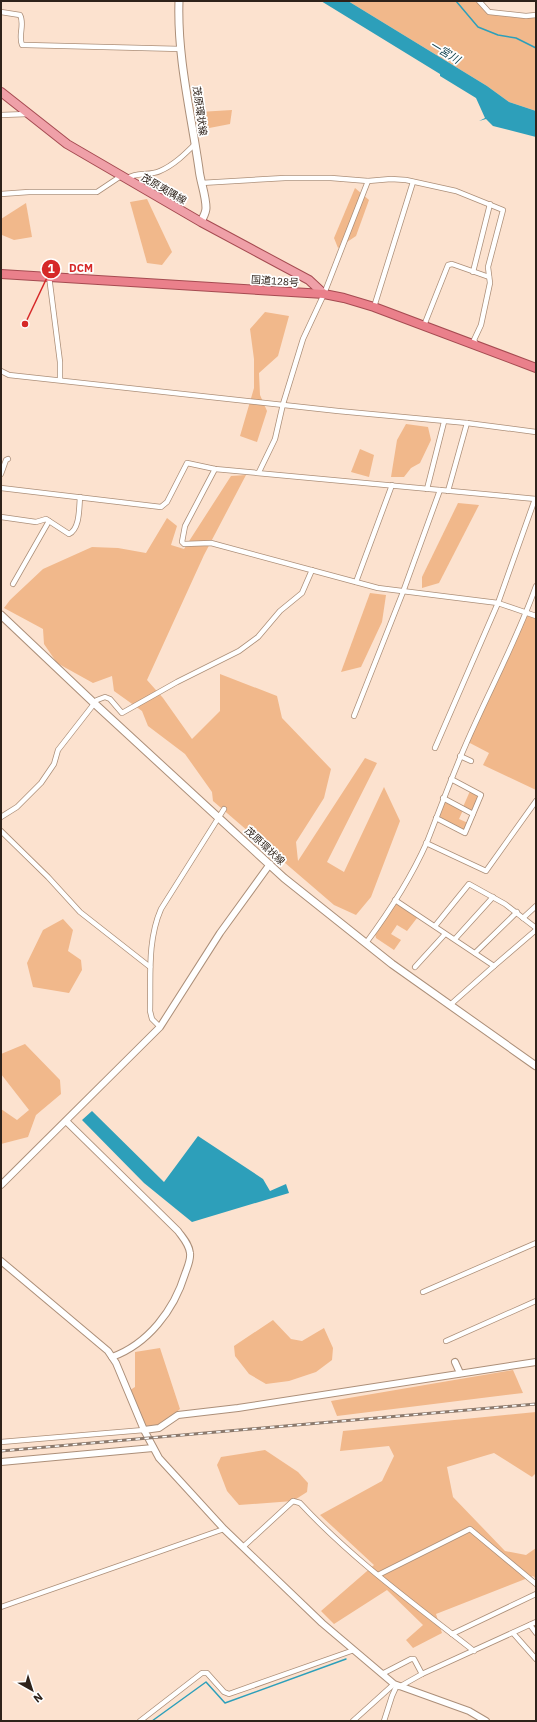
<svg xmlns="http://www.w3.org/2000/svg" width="537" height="1722" viewBox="0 0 537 1722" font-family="'IBM Plex Sans','Noto Sans JP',sans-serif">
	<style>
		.green { fill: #f1b88b }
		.water { fill: #2d9fba }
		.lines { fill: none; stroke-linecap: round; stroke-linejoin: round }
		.stream { stroke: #2d9fba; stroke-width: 1.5 }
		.minor-casing { stroke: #ac8f79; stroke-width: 6 }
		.tertiary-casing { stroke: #ac8f79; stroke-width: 8 }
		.secondary-casing { stroke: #ac8f79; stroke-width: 9 }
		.primary-casing { stroke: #a54b51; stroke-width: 10 }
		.trunk-casing { stroke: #a54b51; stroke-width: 10 }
		.minor { stroke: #fff; stroke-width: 4.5 }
		.tertiary { stroke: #fff; stroke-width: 6 }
		.secondary { stroke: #fff; stroke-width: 7 }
		.primary { stroke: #efa0a8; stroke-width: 8 }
		.trunk { stroke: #ea808b; stroke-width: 8 }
		.rail-casing { stroke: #8b796c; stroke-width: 3 }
		.rail { stroke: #fff; stroke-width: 1.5; stroke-dasharray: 4.5; stroke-linecap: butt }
		.labels { text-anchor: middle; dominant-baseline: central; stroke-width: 3.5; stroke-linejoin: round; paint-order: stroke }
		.street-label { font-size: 10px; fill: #2e221a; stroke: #fff }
		.water-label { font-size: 11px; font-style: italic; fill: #13434f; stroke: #fff }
		.leader { fill: none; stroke: #d62828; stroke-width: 1.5 }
		.callout-dot { fill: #d62828; stroke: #fff; stroke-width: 1.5 }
		.mark-label { font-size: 12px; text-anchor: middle; font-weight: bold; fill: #fff }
		.callout-label { font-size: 11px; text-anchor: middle; font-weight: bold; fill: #d62828; stroke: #fff; stroke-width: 3.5; stroke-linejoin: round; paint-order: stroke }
	</style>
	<rect width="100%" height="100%" fill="#fce2cf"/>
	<!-- green -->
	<g class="green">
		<path d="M348,1H477L488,13L536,17V111L509,102L487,86Z"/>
		<path d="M232,110L230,124L199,130V112Z"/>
		<path d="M355,188L369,200L356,236L338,248L334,238Z"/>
		<path d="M147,199L172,252L162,265L147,263L130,202Z"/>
		<path d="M26,203L32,237L14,240L2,235L1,219Z"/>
		<path d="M265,312L289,316L278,356L259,373L260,395L267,411L257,442L240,436L254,388V359L250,329Z"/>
		<path d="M406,424L428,427L431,440L420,463L411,468L404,477H391L397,440Z"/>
		<path d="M360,449L374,455L369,477L351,472Z"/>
		<path d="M246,475L204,555L147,680L163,698L192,739L220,711V674L277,696L282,718L331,769L324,798L296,842L298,861L365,758L377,763L327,862L344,872L384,787L400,821L371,897L356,915L334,905L213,801L212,792L185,754L148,726L142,711L114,691L112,676L93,683L57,663L44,644L43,629L4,608L10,600L43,569L92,547L118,548L146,553L167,518L177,526L171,545L184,549L231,476Z"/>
		<path d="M458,503L479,505L439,583L422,588V577Z"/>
		<path d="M370,593L386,595L382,622L361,667L341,672Z"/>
		<path d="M527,615L536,618V790L483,765L489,753L468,742Z"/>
		<path d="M470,791L479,795L471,812L463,807Z"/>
		<path d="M444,801L463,810L459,819L468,823L465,830H462L439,819L438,815Z"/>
		<path d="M394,903H397L417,918L407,931L397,925L391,934L401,940L394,950L376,938L375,934Z"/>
		<path d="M63,919L73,930L68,951L81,960L82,970L69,993L33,987L27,963L43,930Z"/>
		<path d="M25,1044L60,1080L61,1094L36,1115L28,1137L1,1144V1109L17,1120L29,1110L1,1074V1054Z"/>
		<path d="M273,1320L291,1339L302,1341L324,1328L333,1348L332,1360L316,1372L289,1381L266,1384L249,1374L235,1356L234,1346Z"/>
		<path d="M160,1348L180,1409L166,1421L150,1428L146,1426L130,1390L135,1387V1352Z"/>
		<path d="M513,1370L523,1393L337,1416L331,1401Z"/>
		<path d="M536,1412V1473L532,1477L494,1453L447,1467L453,1497L505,1551L526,1555L536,1548V1579L533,1576L436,1614L442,1633L413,1648L406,1640L423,1625L387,1590L334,1624L321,1611L374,1565L320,1515L382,1481L394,1456L389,1446L340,1451L343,1431Z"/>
		<path d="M265,1450L298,1472L308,1483L307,1492L293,1501L239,1505L227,1491L217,1465L221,1457Z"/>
	</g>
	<!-- water -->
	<g class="water">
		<path d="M321,1H348L487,86L509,102L536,111V137L493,126L486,119L479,121L485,118L476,98L440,76V74Z"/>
		<path d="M92,1111L164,1182L198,1136L263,1179L270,1191L286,1184L289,1193L192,1222L144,1183L82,1120Z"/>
	</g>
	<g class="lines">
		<!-- stream -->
		<g class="stream">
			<path d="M456,1L478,27L498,35L516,38L536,48"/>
			<path d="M152,1721L206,1682L225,1703L346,1659"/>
		</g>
		<!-- minor casing -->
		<g class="minor-casing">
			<g id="minor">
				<path d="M479,1L489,12L526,16L536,15"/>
				<path d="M1,12L20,15C25,24 18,35 22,45H26L181,49"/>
				<path d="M1,115L28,114"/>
				<path d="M127,179C134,172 150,176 160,171C174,165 185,154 195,144"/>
				<path d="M201,183L285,178H331L368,181L391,179L406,180L456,191L503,210L488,267L490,283L481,325L474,340L476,344"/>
				<path d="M1,194L29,192H97L121,176"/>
				<path d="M473,272L490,204"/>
				<path d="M49,276L60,362V379"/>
				<path d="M374,307L413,182"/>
				<path d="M427,327L425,323L448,265L452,264L489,277"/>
				<path d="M1,371L9,375L338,411L467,423L536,432"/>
				<path d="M215,469L185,526L182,542L184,544L211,543L378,588L498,603L536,616"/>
				<path d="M259,472L275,439L283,404L303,339L324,294L368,181"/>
				<path d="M1,474L6,460L8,459"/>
				<path d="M1,488L161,507L167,502L187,463L215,469L536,499"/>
				<path d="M427,489L444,422"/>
				<path d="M448,491L467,423"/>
				<path d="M1,517L36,522L46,519L69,534C80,529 79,508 80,497"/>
				<path d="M356,582L392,485"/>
				<path d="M13,584L49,521"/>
				<path d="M354,716L403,592L440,490"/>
				<path d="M435,748L498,603L535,499"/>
				<path d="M460,756L471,761"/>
				<path d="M443,798L473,814"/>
				<path d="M1,817L17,807L41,783L54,764L58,750L97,700L105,697L110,699L122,713L177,682L239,651L258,637L280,611L302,593L312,570"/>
				<path d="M436,818L465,833L481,795L451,779"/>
				<path d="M1,831L48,877L80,912L150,967"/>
				<path d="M426,843L486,871L536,801"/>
				<path d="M395,900L494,966L536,930"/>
				<path d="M523,918L536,906"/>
				<path d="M435,926L469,884L505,904L536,928"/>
				<path d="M455,939L493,897"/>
				<path d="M366,943C389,912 411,878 427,842C440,809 452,776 466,744C489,691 517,640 536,586"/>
				<path d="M475,953L517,912"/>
				<path d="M415,967L445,934"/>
				<path d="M450,1005L494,966"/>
				<path d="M160,1027L152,1019L150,1011C151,977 147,941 161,909L224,809"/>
				<path d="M423,1292L536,1243"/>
				<path d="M446,1341L536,1301"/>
				<path d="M1,1442L144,1430"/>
				<path d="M243,1547L293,1501L300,1503C352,1559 414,1604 474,1651"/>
				<path d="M378,1575L470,1529L536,1584"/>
				<path d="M1,1607L224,1529"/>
				<path d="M530,1625L536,1633"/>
				<path d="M513,1633L536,1659"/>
				<path d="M452,1634L536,1594"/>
				<path d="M382,1674L411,1659H414L422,1674"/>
				<path d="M399,1687L422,1674L536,1622"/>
				<path d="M140,1721L202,1673H207L224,1692L229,1694L354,1650"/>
				<path d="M353,1721L394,1684"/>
				<path d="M384,1721L392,1696L397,1685"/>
			</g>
		</g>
		<!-- tertiary casing -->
		<g class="tertiary-casing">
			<g id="tertiary">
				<path d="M66,1121L178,1231C183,1238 189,1244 190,1253C191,1260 187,1268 185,1274C174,1310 148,1344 112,1357"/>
				<path d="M1,1185L160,1027L220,933L270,864"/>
				<path d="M1,1261L108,1351L116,1363L144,1430L159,1458L224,1529L322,1623L394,1684L469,1711L486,1721"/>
				<path d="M455,1362L460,1373"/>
				<path d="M144,1430L159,1428L178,1415L238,1408L536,1362"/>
				<path d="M1,1462L153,1448"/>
			</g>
		</g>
		<!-- secondary casing -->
		<g class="secondary-casing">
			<g id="secondary">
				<path d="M179,1C177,57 191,113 199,169C200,181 206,195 206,208C206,213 203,217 201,222"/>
				<path d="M1,615L95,704L284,878L392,964L536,1066"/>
			</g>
		</g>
		<!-- primary casing -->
		<g class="primary-casing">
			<path id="primary" d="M1,92L67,144L201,222L309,280L324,294"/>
		</g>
		<!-- trunk casing -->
		<g class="trunk-casing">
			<path id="trunk" d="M1,274L324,294L344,298L374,307L536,368"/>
		</g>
		<!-- minor -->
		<use href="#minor" class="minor"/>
		<!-- tertiary -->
		<use href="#tertiary" class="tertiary"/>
		<!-- secondary -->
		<use href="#secondary" class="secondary"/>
		<!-- primary -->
		<use href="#primary" class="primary"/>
		<!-- trunk -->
		<use href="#trunk" class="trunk"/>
		<!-- rail casing -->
		<g class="rail-casing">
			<path id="rail" d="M1,1451L536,1404"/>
		</g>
		<!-- rail -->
		<use href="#rail" class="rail"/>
	</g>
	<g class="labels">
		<!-- street labels -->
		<g class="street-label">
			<text transform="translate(200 111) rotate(82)">茂原環状線</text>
			<text transform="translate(164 189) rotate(30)">茂原夷隅線</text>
			<text transform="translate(275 281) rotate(4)">国道128号</text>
			<text transform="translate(265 846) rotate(43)">茂原環状線</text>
		</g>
		<!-- water labels -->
		<g class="water-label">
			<text transform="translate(445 52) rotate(31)">一宮川</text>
		</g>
	</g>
	<!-- callouts -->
	<path class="leader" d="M25 324L51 269"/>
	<g class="callout-dot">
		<circle cx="25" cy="324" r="4"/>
		<circle cx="51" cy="269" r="10"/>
	</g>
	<g class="mark-label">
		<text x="51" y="273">1</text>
	</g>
	<g class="callout-label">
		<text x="81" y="272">DCM</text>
	</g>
	<!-- border -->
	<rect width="537" height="1722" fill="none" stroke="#2e221a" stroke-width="4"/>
	<!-- north arrow -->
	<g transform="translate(32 1690) rotate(141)" stroke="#ffffff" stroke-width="3" paint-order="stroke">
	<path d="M0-3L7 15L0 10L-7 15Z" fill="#2e221a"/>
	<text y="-6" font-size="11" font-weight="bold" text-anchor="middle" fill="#2e221a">N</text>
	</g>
</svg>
